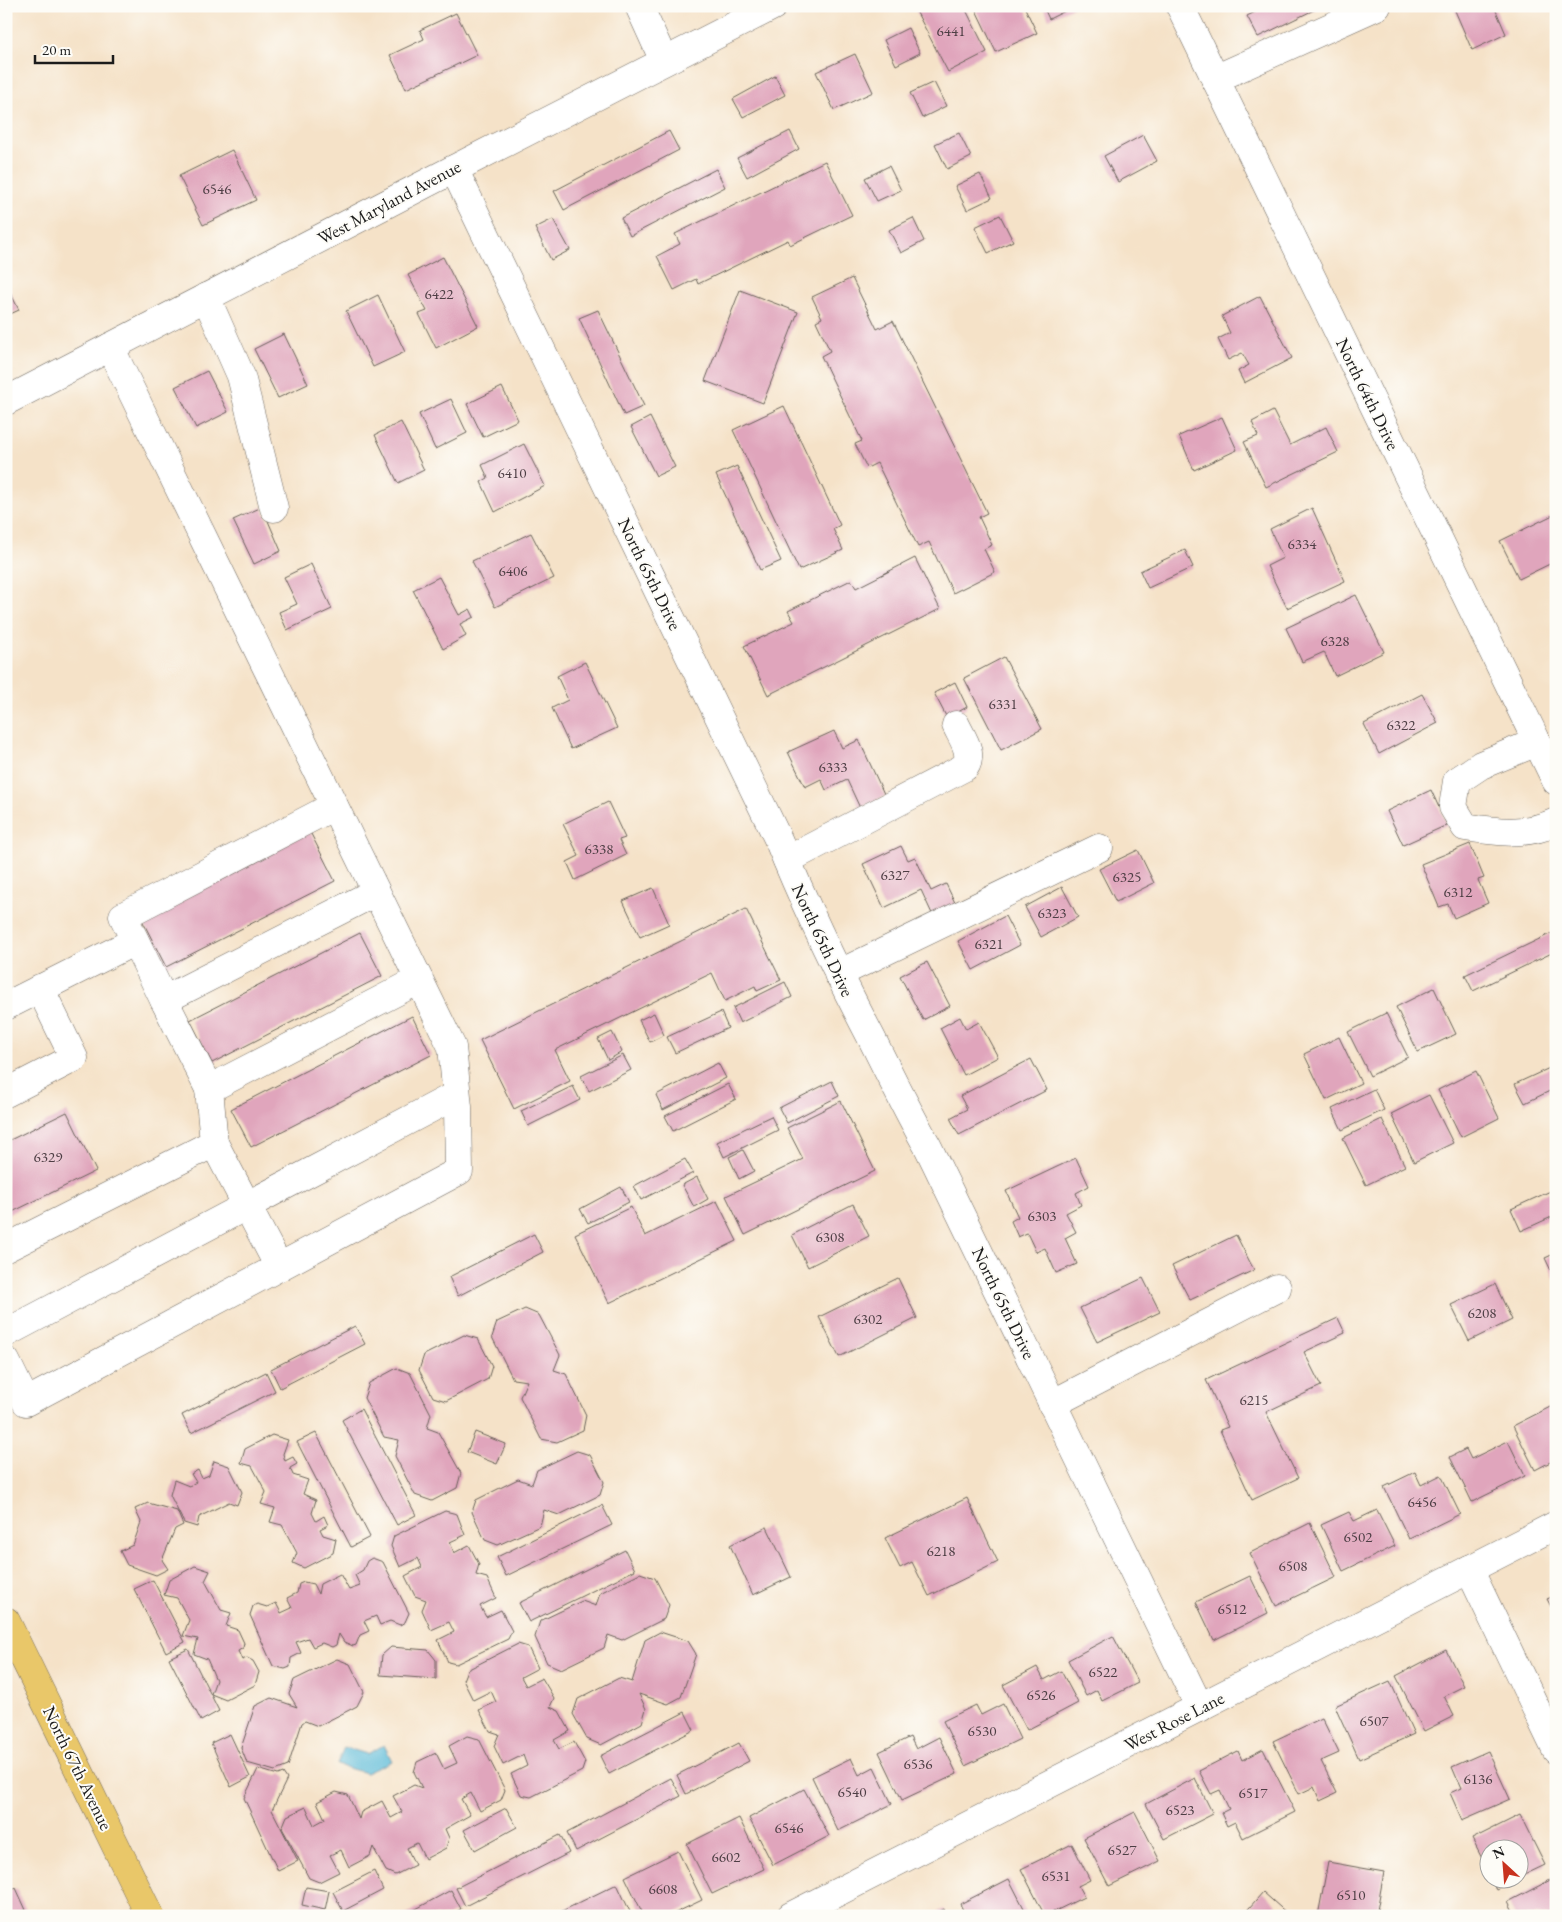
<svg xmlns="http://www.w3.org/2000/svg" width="1562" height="1922" viewBox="0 0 1562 1922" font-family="'EB Garamond',serif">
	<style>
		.water { fill: #59b9d7; stroke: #3a6a7a }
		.building { fill: #e0a5bc }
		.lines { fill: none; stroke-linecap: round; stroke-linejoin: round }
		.minor-casing { stroke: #686158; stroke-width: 29 }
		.major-casing { stroke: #686158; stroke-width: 29 }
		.minor { stroke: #fff; stroke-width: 28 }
		.major { stroke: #e9c769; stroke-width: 28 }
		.labels { text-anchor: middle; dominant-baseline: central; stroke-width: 4; stroke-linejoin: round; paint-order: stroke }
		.number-label { font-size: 15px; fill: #4d3e44 }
		.street-label { font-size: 18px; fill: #1c1c1c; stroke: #fdfcf7 }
	</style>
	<rect width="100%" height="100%" fill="#fdfcf7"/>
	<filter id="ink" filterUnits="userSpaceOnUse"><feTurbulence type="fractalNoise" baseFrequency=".02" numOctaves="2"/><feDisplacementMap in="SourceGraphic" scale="10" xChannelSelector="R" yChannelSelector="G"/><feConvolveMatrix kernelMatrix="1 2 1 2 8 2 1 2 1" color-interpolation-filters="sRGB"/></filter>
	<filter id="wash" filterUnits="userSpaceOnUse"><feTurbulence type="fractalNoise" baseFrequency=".0096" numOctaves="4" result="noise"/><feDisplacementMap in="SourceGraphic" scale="20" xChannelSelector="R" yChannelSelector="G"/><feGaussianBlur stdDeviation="1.12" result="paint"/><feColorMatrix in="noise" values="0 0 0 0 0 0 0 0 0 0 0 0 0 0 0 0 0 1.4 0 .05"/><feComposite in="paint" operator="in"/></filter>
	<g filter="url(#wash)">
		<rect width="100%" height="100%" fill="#f5e2c8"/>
		<!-- water -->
		<path class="water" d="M384,1745L392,1761L366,1773L337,1765L344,1747L367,1754Z"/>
		<g id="blocks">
			<!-- building -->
			<g class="building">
				<path d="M921,6H964L987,52L948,72L915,9Z"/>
				<path d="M974,6H1024L1037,33L996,52Z"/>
				<path d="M1043,6H1075L1049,19Z"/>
				<path d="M1267,6H1322L1258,37L1247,16Z"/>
				<path d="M1453,6H1494L1506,34L1472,50Z"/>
				<path d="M456,13L477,55L406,89L390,55L424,39L420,30Z"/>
				<path d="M908,28L920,53L896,65L884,40Z"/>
				<path d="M855,54L873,92L834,110L816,72Z"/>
				<path d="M775,76L785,95L743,117L733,99Z"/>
				<path d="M934,82L946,106L922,118L910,93Z"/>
				<path d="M669,131L679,150L564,210L554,191Z"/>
				<path d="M790,131L799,149L747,177L737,158Z"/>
				<path d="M959,133L971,157L947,169L935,144Z"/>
				<path d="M1143,135L1157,161L1118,182L1104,156Z"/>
				<path d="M232,150L256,200L203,225L179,176Z"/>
				<path d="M825,161L852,215L790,245L788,240L698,284L696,279L674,290L657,256L680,244L675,234Z"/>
				<path d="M889,166L901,190L877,201L865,178Z"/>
				<path d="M716,169L725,187L630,236L621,218Z"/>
				<path d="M980,174L992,198L967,210L955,186Z"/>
				<path d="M1000,215L1013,241L988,253L975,227Z"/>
				<path d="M913,218L924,241L901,253L889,230Z"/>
				<path d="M553,219L570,250L551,260L535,228Z"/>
				<path d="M443,257L478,326L436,348L419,314L427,311L408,275Z"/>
				<path d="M852,278L877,329L893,321L987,513L979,517L992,545L984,549L995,572L953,593L929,542L918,547L877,463L867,468L855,444L862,441L821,356L830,351L816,321L822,318L812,297Z"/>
				<path d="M6,284L19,310L6,316Z"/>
				<path d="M740,290L798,312L763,403L705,381Z"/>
				<path d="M378,295L405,352L373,367L346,311Z"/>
				<path d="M1260,296L1292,358L1244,383L1238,371L1249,365L1242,353L1228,360L1218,339L1230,333L1222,316Z"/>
				<path d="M598,310L644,406L624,415L579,318Z"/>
				<path d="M284,334L308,384L278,398L254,349Z"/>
				<path d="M207,371L228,412L196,428L175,387Z"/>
				<path d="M502,387L518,420L483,437L467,404Z"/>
				<path d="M451,399L467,433L435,449L419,414Z"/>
				<path d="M784,406L840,525L833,529L843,550L799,570L733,430Z"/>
				<path d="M1273,411L1290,445L1326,427L1338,452L1266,487L1244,442L1258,436L1252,422Z"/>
				<path d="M650,417L675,467L656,476L631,427Z"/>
				<path d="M1222,417L1237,450L1194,470L1179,436Z"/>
				<path d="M401,422L424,470L398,483L375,435Z"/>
				<path d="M524,444L545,486L495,512L481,482L488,478L482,465Z"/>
				<path d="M737,466L781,561L760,570L716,475Z"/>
				<path d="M262,507L281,551L254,564L233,520Z"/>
				<path d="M1312,508L1345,581L1287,608L1267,566L1283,558L1270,529Z"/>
				<path d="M1555,514L1556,561L1519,579L1500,541Z"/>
				<path d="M531,533L554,578L495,607L472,561Z"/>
				<path d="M1185,550L1193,567L1148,588L1140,571Z"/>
				<path d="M915,558L940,609L768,695L744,646L794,622L788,611L851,580L856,588Z"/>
				<path d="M311,564L332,609L287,630L279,612L297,604L284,577Z"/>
				<path d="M439,577L459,615L470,609L474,617L460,624L466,636L443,649L413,590Z"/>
				<path d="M1356,595L1384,652L1335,676L1324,652L1302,662L1286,628Z"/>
				<path d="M1004,657L1042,729L1001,750L964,678Z"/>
				<path d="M585,662L617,728L571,749L552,708L568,700L557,676Z"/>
				<path d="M955,682L967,707L947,718L934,693Z"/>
				<path d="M1422,694L1438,723L1379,754L1364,724Z"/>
				<path d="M834,731L842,748L859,740L885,796L860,808L847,780L826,790L821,779L805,787L788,752Z"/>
				<path d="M1431,790L1447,825L1403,845L1387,811Z"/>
				<path d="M608,802L625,838L619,840L626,855L575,880L567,862L579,856L563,824Z"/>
				<path d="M309,830L335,881L166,967L140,916Z"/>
				<path d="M1470,844L1484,878L1478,880L1488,903L1454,918L1448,904L1439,907L1421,864Z"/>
				<path d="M901,846L908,860L915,857L931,891L946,884L957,907L934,918L921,890L884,908L863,864Z"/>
				<path d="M1138,850L1154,883L1116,902L1099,869Z"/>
				<path d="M1062,887L1078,917L1041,937L1025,907Z"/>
				<path d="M653,888L669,924L640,937L623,901Z"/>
				<path d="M746,909L781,980L757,991L755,986L725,1001L712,973L555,1050L570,1081L514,1109L480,1040Z"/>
				<path d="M1005,916L1020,945L973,970L958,941Z"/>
				<path d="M1556,931V951L1473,991L1465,975Z"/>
				<path d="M360,933L382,976L212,1063L190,1020Z"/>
				<path d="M927,962L950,1006L923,1020L900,976Z"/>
				<path d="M785,982L792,997L740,1023L733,1008Z"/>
				<path d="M1434,988L1456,1034L1418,1052L1396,1007Z"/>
				<path d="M721,1012L728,1028L675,1053L667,1037Z"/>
				<path d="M654,1013L664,1035L650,1042L639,1020Z"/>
				<path d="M1386,1013L1408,1057L1370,1076L1348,1032Z"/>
				<path d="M412,1016L431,1055L251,1147L231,1109Z"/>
				<path d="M960,1017L966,1029L979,1022L998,1057L964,1075L940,1028Z"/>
				<path d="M612,1032L622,1052L608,1060L598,1039Z"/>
				<path d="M1339,1037L1361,1083L1326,1100L1304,1054Z"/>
				<path d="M623,1055L631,1070L589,1091L581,1076Z"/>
				<path d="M1031,1059L1047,1090L959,1135L950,1118L967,1109L960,1096Z"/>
				<path d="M718,1063L726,1078L663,1110L656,1095Z"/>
				<path d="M1556,1065V1088L1525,1103L1515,1084Z"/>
				<path d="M1476,1071L1499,1118L1461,1137L1438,1090Z"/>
				<path d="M832,1081L839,1096L787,1123L779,1108Z"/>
				<path d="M728,1084L736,1099L673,1131L665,1116Z"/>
				<path d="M573,1086L580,1100L528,1126L521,1111Z"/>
				<path d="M1374,1089L1384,1110L1342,1130L1332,1109Z"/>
				<path d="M1429,1095L1453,1143L1414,1162L1391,1114Z"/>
				<path d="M841,1101L875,1171L745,1235L726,1196L803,1159L787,1128Z"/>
				<path d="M67,1112L96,1171L6,1215V1142Z"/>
				<path d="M771,1116L778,1130L724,1157L717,1142Z"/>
				<path d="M1382,1119L1405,1166L1366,1185L1343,1138Z"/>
				<path d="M743,1150L754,1171L739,1179L729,1157Z"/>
				<path d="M1076,1158L1089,1186L1076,1193L1081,1205L1066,1213L1076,1232L1065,1238L1077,1264L1056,1273L1045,1248L1036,1252L1027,1233L1018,1237L1011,1221L1018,1217L1006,1191Z"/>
				<path d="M685,1159L693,1173L641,1200L634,1186Z"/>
				<path d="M697,1177L708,1199L694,1207L682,1185Z"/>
				<path d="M621,1187L629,1202L588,1223L580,1209Z"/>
				<path d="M1555,1189L1556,1215L1521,1231L1511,1209Z"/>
				<path d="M717,1201L737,1241L609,1303L575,1234L631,1207L645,1236Z"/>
				<path d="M853,1204L869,1236L808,1267L792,1235Z"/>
				<path d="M534,1234L543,1252L458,1296L449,1277Z"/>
				<path d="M1236,1235L1254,1270L1190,1300L1172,1266Z"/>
				<path d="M1556,1253V1281L1545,1258Z"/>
				<path d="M898,1278L917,1318L839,1357L819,1317Z"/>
				<path d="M1143,1278L1160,1312L1097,1342L1080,1308Z"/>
				<path d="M1495,1284L1512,1320L1469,1341L1451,1305Z"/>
				<path d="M525,1309L539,1315L560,1355L554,1370L566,1374L586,1415L583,1430L557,1442L541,1439L520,1397L527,1381L513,1379L492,1337L497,1322Z"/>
				<path d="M1338,1318L1345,1333L1304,1352L1321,1386L1266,1412L1298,1478L1252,1500L1220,1430L1228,1427L1206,1380Z"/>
				<path d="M355,1326L365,1344L280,1388L271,1369Z"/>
				<path d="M464,1335L478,1339L492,1366L488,1379L446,1401L433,1397L419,1370L424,1355Z"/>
				<path d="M397,1368L410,1373L431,1414L427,1428L438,1432L461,1473L457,1488L432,1501L415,1495L395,1456L399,1440L384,1437L364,1398L369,1383Z"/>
				<path d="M266,1372L275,1391L191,1433L182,1415Z"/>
				<path d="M1556,1404V1459L1535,1470L1513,1426Z"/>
				<path d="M361,1409L416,1515L397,1525L342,1420Z"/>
				<path d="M475,1432L506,1444L497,1464L467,1452Z"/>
				<path d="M316,1433L370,1537L351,1547L297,1442Z"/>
				<path d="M272,1435L288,1440L283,1454L285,1461L293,1457L297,1464L290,1468L293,1475L308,1480L303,1494L316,1500L312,1513L316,1521L324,1516L328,1525L320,1529L323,1535L336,1539L333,1553L304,1568L293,1563L297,1553L282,1525L270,1522L275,1508L261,1504L266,1492L252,1466L241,1463L245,1449Z"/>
				<path d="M1508,1441L1525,1476L1472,1502L1450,1457L1466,1449L1471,1459Z"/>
				<path d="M577,1451L590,1455L604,1482L600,1495L559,1515L544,1510L540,1526L498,1545L485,1540L472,1512L476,1500L518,1479L532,1484L537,1470Z"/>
				<path d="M214,1461L229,1466L242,1492L237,1505L229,1502L199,1517L197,1527L184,1523L170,1495L174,1480L189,1486L196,1482L191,1474L198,1470L202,1478L209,1475Z"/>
				<path d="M1415,1472L1421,1485L1441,1475L1460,1514L1409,1539L1384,1487Z"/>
				<path d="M967,1498L998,1562L929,1596L912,1562L900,1568L885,1538Z"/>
				<path d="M148,1503L177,1511L183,1525L175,1529L162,1560L168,1569L156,1575L127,1565L120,1551L133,1545L141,1522L135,1509Z"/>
				<path d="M602,1505L612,1525L506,1576L497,1557Z"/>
				<path d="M1377,1510L1395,1546L1343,1571L1321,1525L1349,1512L1354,1521Z"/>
				<path d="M445,1511L457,1514L465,1535L450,1542L454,1553L469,1545L479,1564L476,1575L487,1578L496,1598L480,1606L486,1617L501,1610L512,1631L508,1639L456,1664L448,1662L438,1640L454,1632L449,1622L431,1630L422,1610L426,1600L415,1596L405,1576L422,1567L418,1558L400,1567L391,1546L394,1536Z"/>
				<path d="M1310,1523L1336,1577L1276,1606L1250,1553Z"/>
				<path d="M767,1527L791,1577L753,1595L730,1545Z"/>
				<path d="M625,1550L635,1570L529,1622L519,1603Z"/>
				<path d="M372,1558L383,1562L409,1613L405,1622L400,1625L390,1621L380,1625L376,1616L364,1621L369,1631L360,1635L356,1645L353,1646L344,1642L339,1634L336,1645L332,1647L322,1643L313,1647L308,1638L296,1642L301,1653L291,1658L290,1667L285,1669L273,1666L250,1615L253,1606L257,1604L267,1607L276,1603L281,1613L292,1608L287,1598L297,1593L299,1584L304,1582L313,1584L318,1594L320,1584L340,1574L349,1590L360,1586L355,1575L363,1570L367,1561Z"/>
				<path d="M195,1566L210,1571L205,1581L221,1610L231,1613L226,1626L238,1630L244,1643L243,1648L238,1651L242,1660L247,1658L253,1661L259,1672L255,1685L226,1700L211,1694L216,1680L207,1659L194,1654L198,1639L183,1636L189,1620L177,1598L164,1595L169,1580Z"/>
				<path d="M640,1573L655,1578L669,1605L664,1619L622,1640L608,1635L604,1648L561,1669L547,1663L535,1637L540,1621L582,1601L596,1606L600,1593Z"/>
				<path d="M1250,1576L1268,1613L1214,1640L1196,1602Z"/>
				<path d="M153,1580L185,1642L166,1652L134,1589Z"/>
				<path d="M1556,1595V1616L1547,1599Z"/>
				<path d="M660,1632L688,1641L696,1654L681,1697L668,1704L639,1694L646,1709L642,1723L601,1745L587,1739L573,1714L578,1699L619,1678L632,1682L645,1640Z"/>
				<path d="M1113,1636L1138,1683L1102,1701L1097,1690L1086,1696L1068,1660Z"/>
				<path d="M518,1644L528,1647L538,1668L521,1677L526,1686L542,1678L554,1698L550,1707L559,1711L570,1731L554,1740L559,1749L574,1742L585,1762L582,1771L531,1797L521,1795L511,1774L527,1766L523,1755L503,1765L494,1746L499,1734L490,1731L479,1710L496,1702L491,1691L473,1700L463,1680L467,1670Z"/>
				<path d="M391,1647L428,1650L436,1660V1679L380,1675L382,1655Z"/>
				<path d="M188,1649L219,1711L201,1721L169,1658Z"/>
				<path d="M1446,1650L1464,1686L1444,1696L1454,1716L1424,1731L1396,1676Z"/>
				<path d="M337,1659L350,1664L364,1692L357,1706L318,1726L305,1721L302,1723L288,1766L275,1771L247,1763L241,1748L255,1706L271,1698L297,1707L289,1694L294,1680Z"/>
				<path d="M1037,1667L1044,1680L1061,1671L1078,1703L1027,1730L1003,1685Z"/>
				<path d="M1390,1681L1414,1734L1359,1759L1335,1706Z"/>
				<path d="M1003,1704L1020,1739L965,1766L943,1721L976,1705L981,1715Z"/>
				<path d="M685,1712L694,1730L609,1774L600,1756Z"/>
				<path d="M1322,1718L1339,1753L1321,1761L1337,1793L1320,1801L1314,1787L1299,1794L1273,1741Z"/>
				<path d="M230,1734L250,1777L231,1787L211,1743Z"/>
				<path d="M467,1736L479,1739L505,1790L501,1800L480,1811L471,1793L461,1799L470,1815L445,1829L449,1838L446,1848L425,1859L417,1843L407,1848L415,1865L395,1875L386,1871L373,1847L370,1856L349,1867L341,1850L330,1855L339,1872L319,1882L309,1878L282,1828L287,1816L306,1807L314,1825L325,1819L317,1802L336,1792L348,1795L359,1819L361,1812L382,1801L391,1818L402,1812L393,1796L414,1785L422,1788L414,1772L417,1762L436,1753L444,1769L457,1763L449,1746Z"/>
				<path d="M910,1737L916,1749L939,1737L957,1774L902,1800L879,1752Z"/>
				<path d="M739,1743L749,1761L686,1794L677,1775Z"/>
				<path d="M1263,1749L1295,1812L1243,1838L1235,1822L1227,1826L1221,1813L1229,1809L1220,1790L1211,1794L1199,1771L1238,1751L1242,1760Z"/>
				<path d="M1488,1751L1510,1799L1462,1820L1450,1793L1461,1788L1452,1767Z"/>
				<path d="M851,1758L859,1775L874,1767L892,1804L838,1831L812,1777Z"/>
				<path d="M258,1769L278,1775L283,1773L287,1779L272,1810L298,1861L278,1871L244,1798Z"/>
				<path d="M671,1778L681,1796L576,1851L567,1833Z"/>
				<path d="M1195,1778L1213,1814L1164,1839L1146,1804Z"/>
				<path d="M804,1789L829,1836L773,1865L749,1818Z"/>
				<path d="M506,1808L517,1827L475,1850L464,1830Z"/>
				<path d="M1135,1812L1160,1861L1109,1886L1084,1838Z"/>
				<path d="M1520,1815L1545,1865L1520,1877V1850H1490V1874L1472,1839Z"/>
				<path d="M739,1818L764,1869L712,1894L687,1844Z"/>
				<path d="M560,1835L569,1853L465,1906L456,1888Z"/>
				<path d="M1072,1844L1090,1880L1078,1886L1084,1897L1045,1916L1021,1869Z"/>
				<path d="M678,1851L702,1900L669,1916H644L625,1877Z"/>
				<path d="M1328,1862L1384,1872L1376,1916H1318Z"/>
				<path d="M374,1871L383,1890L343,1911L333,1892Z"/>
				<path d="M1556,1877V1916H1515L1508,1902Z"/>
				<path d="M1009,1879L1028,1916H966L960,1904Z"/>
				<path d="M1492,1880H1515L1497,1889Z"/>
				<path d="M617,1884L632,1916H565L562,1911Z"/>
				<path d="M306,1887L329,1891L325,1910L302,1905Z"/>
				<path d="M16,1888L26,1910L14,1916H6V1893Z"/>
				<path d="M451,1890L461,1909L448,1916H403Z"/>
				<path d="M1263,1892L1290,1916H1242Z"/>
				<path d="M944,1909L947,1916H931Z"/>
			</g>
		</g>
	</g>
	<g filter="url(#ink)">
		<use href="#blocks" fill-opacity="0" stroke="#686158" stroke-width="1"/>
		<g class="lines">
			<!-- minor casing -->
			<g class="minor-casing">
				<g id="minor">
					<path d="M639,6L664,61"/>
					<path d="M1180,6L1556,781"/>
					<path d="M1215,79L1377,6"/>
					<path d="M454,169L778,839C806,908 838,974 872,1039C890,1075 908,1112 928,1147L1200,1708"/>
					<path d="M206,297L241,376L274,508"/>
					<path d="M6,401L454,169L773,6"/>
					<path d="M1537,742L1481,765L1457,781L1453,807L1465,827C1496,832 1526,836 1556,822"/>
					<path d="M334,806L123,916L164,1000L376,892"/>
					<path d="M787,860L965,767C974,753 962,738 956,725"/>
					<path d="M838,974L1099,848"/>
					<path d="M164,1000L209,1089L419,980"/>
					<path d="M6,1006L135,941"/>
					<path d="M6,1093L74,1058L40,988"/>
					<path d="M214,1143L279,1267"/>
					<path d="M6,1248L214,1143L209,1089"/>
					<path d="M6,1333L456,1095"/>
					<path d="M6,1361L26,1402L459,1171L458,1107L452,1047L110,347"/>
					<path d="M1052,1404L1277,1288"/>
					<path d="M1469,1569L1556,1750"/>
					<path d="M791,1916L1556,1525"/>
				</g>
			</g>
			<!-- major casing -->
			<g class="major-casing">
				<path id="major" d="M6,1621L150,1916"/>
			</g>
			<!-- minor -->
			<use href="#minor" class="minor"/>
			<!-- major -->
			<use href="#major" class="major"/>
		</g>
	</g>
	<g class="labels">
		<!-- number labels -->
		<g class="number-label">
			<text x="951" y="30">6441</text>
			<text x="217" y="188">6546</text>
			<text x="439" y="293">6422</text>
			<text x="512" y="472">6410</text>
			<text x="1302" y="543">6334</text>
			<text x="513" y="570">6406</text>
			<text x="1335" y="640">6328</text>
			<text x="1003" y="703">6331</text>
			<text x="1401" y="724">6322</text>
			<text x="833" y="766">6333</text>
			<text x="599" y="848">6338</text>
			<text x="895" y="874">6327</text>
			<text x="1127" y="876">6325</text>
			<text x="1458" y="891">6312</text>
			<text x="1052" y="912">6323</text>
			<text x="989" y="943">6321</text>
			<text x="48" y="1156">6329</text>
			<text x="1042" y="1215">6303</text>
			<text x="830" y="1236">6308</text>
			<text x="1482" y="1312">6208</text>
			<text x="868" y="1318">6302</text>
			<text x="1254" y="1399">6215</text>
			<text x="1422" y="1501">6456</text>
			<text x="1358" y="1536">6502</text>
			<text x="941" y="1550">6218</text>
			<text x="1293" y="1565">6508</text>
			<text x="1232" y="1608">6512</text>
			<text x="1103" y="1671">6522</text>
			<text x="1041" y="1694">6526</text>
			<text x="1374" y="1720">6507</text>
			<text x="982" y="1730">6530</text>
			<text x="918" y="1763">6536</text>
			<text x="1478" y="1778">6136</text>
			<text x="852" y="1791">6540</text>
			<text x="1253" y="1792">6517</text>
			<text x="1180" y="1809">6523</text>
			<text x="789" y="1827">6546</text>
			<text x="1122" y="1849">6527</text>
			<text x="726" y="1856">6602</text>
			<text x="1056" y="1875">6531</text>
			<text x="663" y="1888">6608</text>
			<text x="1351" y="1894">6510</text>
		</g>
		<!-- street labels -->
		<g class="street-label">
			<text transform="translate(389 202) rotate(-28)">West Maryland Avenue</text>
			<text transform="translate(1368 394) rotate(64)">North 64th Drive</text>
			<text transform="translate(650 574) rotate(64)">North 65th Drive</text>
			<text transform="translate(823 940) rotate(65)">North 65th Drive</text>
			<text transform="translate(1004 1303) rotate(64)">North 65th Drive</text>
			<text transform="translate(1174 1721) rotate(-27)">West Rose Lane</text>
			<text transform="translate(78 1768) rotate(64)">North 67th Avenue</text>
		</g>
	</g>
	<!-- margin -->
	<rect width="1562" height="1922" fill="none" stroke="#fdfcf7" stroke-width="25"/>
	<!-- north arrow -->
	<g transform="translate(1504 1864) rotate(334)"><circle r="24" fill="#fdfcf7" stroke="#a3a29f"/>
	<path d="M0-4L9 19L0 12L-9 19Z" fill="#c8321e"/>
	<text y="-8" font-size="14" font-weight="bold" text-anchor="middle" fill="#1c1c1c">N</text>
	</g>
	<!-- scale -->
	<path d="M35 55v8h78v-8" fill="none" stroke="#1c1c1c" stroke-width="2.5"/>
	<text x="42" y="55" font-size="15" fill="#1c1c1c" stroke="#fdfcf7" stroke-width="4" paint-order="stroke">20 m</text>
</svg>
